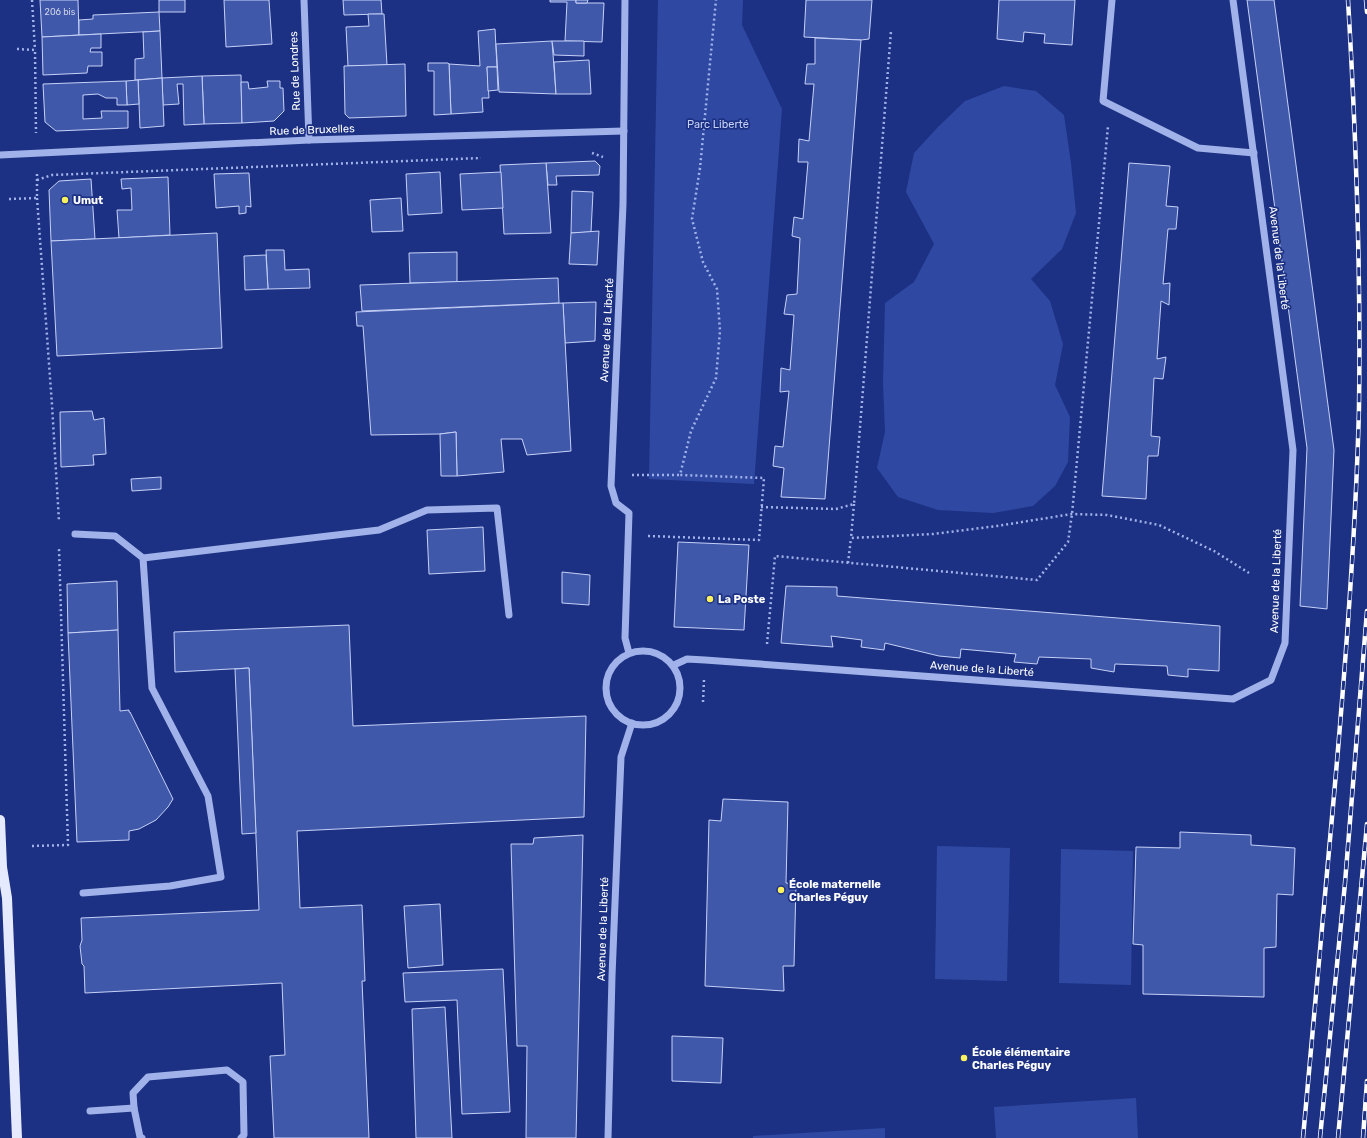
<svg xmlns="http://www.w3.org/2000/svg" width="1367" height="1138" viewBox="0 0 1367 1138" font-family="Rubik,sans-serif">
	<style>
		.green { fill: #2f49a2 }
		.building { fill: #4058aa; stroke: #c6d1f8 }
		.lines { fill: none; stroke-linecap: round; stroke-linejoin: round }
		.path { stroke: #a1b2ea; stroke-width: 2.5; stroke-dasharray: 2 3; stroke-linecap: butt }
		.minor { stroke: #a1b2ea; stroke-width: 7 }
		.major { stroke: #e5eafe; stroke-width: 10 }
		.rail-casing { stroke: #fff; stroke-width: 4.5 }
		.rail { stroke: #1c3183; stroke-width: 3; stroke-dasharray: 9; stroke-linecap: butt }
		.poi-dot { fill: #fbf15e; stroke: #1c3183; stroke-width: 1.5 }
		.labels { text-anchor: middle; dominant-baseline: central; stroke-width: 3.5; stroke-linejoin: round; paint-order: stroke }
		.number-label { font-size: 9px; fill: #cfd5ea }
		.street-label { font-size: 11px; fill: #fff; stroke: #1c3183 }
		.park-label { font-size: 11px; fill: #c6d1f8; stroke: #1c3183 }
		.poi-label { font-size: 11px; font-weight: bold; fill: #fff; stroke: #1c3183; text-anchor: start }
	</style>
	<rect width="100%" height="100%" fill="#1c3183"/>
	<!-- green -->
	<g class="green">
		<path d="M658,0H743L742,25L782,109L754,484L649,479Z"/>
		<path d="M1004,86L1036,91L1064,115L1071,163L1076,213L1062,249L1031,279L1050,301L1063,344L1055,385L1070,417L1068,462L1055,486L1033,506L993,513L938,510L898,497L877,468L885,432L883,383L885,303L914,282L934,244L906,192L914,153L938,127L965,101Z"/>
		<path d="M937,846L1010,848L1007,981L935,979Z"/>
		<path d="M1061,849L1133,851L1131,985L1059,983Z"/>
		<path d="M1136,1098L1138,1138H996L994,1107Z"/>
		<path d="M885,1128V1138H753V1136Z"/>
	</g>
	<!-- building -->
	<g class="building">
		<path d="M40,0H78L79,35L42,37Z"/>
		<rect x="159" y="0" width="26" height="12"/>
		<path d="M224,0H269L272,44L226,47Z"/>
		<path d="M343,0H381L382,14L344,15Z"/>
		<path d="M550,0H576V3H604L602,42L565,41L567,2H550Z"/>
		<path d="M576,0H588L587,3H576Z"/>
		<path d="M806,0H872L869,39L861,40L804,37Z"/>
		<path d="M999,0H1075L1072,45L1044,43L1045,34L1024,32L1023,42L997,39Z"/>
		<path d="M1247,0H1274L1334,450L1327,609L1300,606L1307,448Z"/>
		<path d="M159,12L160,31L79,35V20L93,19V15Z"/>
		<path d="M368,14H384L387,65L348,66L346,27L369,26Z"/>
		<path d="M495,29L497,67H487L489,98H482L483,112L451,114L449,64L480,66L478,31Z"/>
		<path d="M160,31L162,78L135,80V59L144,58L143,32Z"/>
		<path d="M101,34V48H91L90,52H102V66H88L87,73L43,75L42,37Z"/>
		<path d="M815,38L861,40L825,499L781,497L784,468L773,466L775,446L783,447L789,391L780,392L781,368L790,370L794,315L784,314L787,295L797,294L800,238L792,236L794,217L803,219L808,162H798L799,139L809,141L814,84H805L807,64H815Z"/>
		<path d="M552,41L556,94L499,92L496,44Z"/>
		<path d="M552,41H584V56L554,55Z"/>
		<path d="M589,60L591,94H556L554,62Z"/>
		<path d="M428,63H448L449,64L451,114L434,115V71H428Z"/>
		<path d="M405,64L406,116L349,118L345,114L344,66Z"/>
		<path d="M487,67H497L498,90L488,91Z"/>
		<path d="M241,75L242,123L204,124L202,76Z"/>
		<path d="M202,76L204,124L184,125L183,84H177L179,104L163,105L162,78Z"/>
		<path d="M162,78L164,126L140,128L138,80Z"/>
		<path d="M138,80L139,104L127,105L126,81Z"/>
		<path d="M126,81L127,105H117V98H106L98,94L83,95V119L102,118L101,111H128V128L56,131L45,122L43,84Z"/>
		<path d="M267,81H280V88H283L284,111L274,121L242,123L241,82H248L249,89L268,87Z"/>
		<path d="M595,161L600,166L599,175L556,176L557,185H548L546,163Z"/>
		<path d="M546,163L551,233L504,234L500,165Z"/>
		<path d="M1129,163L1170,166L1166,206L1178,207L1176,229H1168L1163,284L1170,283L1169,305L1161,301L1157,359L1166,357L1163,379L1154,378L1151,436L1160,437L1158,456H1148L1146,499L1102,496Z"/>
		<path d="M440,172L442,213L408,215L406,174Z"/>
		<path d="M501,172L503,208L462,210L460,174Z"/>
		<path d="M249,173L251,207L246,206V213L239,214V206L216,208L214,174Z"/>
		<path d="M168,177L170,235L119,238L117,210H132L131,188L122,189L121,179Z"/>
		<path d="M91,179L95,239L51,241L49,190L59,181Z"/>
		<path d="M572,191L593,192L591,232L571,233Z"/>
		<path d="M401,198L403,231L372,232L370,200Z"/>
		<path d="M599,231L597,265L569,264L571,233Z"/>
		<path d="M217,233L222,348L57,356L51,241Z"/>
		<path d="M266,250H284L285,270L309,269L310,288L268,289Z"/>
		<path d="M457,252V282L410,283L409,253Z"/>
		<path d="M266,255L268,289L245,290L244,256Z"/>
		<path d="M558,278L559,303L362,311L360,285Z"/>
		<path d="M596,302L595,341L565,343L563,303Z"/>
		<path d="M563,303L571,451L527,455L522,439H501L504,472L457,476L456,432L440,434L371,435L363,326H357L356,312Z"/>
		<path d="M92,411L94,420L104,418L106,454L93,455L94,465L61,467L60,412Z"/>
		<path d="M456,432L457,476H441L440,434Z"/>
		<path d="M161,477V489L132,491L131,479Z"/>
		<path d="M483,527L485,571L429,574L427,530Z"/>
		<path d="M678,542L749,545L744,630L674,627Z"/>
		<path d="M562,572L590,575L589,605L562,603Z"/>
		<path d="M117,581L118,630L68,633L67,584Z"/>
		<path d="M786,586L837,587V596L1220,626L1219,671L1188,669V677L1168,675L1167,666L1115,664L1114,672L1091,668V659L1039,657L1037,664L1014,662L1016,654L961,649L960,658L939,656L885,643L884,650L861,647L862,640L831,636L833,647L781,643Z"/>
		<path d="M349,625L353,726L586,716L584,817L297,831L300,908L362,905L365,981H362L369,1138H274L270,1056L285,1055L282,983L85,993L84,966L82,964L80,946L82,940L81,918L259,910L249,668L175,672L174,632Z"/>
		<path d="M118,630L120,711L129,710V712H130L173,799L168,807L156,820L139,829L129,831V840L77,842L68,633Z"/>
		<path d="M249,668L256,833L242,834L235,669Z"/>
		<path d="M723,799L788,802L786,883L796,884L794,966H783L784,991L705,986L709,820L721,821Z"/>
		<path d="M1180,832L1251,835V845L1295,848L1293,895L1277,894L1276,947L1264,948V997L1143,994V945L1133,944L1136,847L1180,848Z"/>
		<path d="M583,835L576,1138H526L527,1046H517L511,844H533L534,838Z"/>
		<path d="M440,904L443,965L408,968L404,906Z"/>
		<path d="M503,969L510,1112L462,1114L457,1000L405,1002L403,973Z"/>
		<path d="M445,1007L452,1138H416L412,1009Z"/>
		<path d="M672,1036L723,1038L721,1083L672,1081Z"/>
	</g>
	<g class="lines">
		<!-- path -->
		<g class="path">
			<path d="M32,0L35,50"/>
			<path d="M17,49L35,50L36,133"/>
			<path d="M592,153L603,157"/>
			<path d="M37,180L52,175L481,158"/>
			<path d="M37,198L52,405L59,521"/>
			<path d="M9,199L37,198V172"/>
			<path d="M632,475H680"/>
			<path d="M854,504L851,538L933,534L997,526L1072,514L1107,515L1159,525L1214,551L1249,573"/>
			<path d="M761,507L836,509L854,504L891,31"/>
			<path d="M648,536L759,540L764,478L680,475L691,431L716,378L720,331L717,289L703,262L692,219L700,168L716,0"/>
			<path d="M848,563L851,538"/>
			<path d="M767,644L775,556L1037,580L1068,542L1072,514L1108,126"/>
			<path d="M703,702L704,680"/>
			<path d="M32,846L68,845L59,548"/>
		</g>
		<!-- minor -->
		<g class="minor">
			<path d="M304,0L309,140"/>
			<path d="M625,0L623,204L611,486L616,503L629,513L625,638L629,653"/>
			<path d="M1112,0L1103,101L1198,148L1254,153"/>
			<path d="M0,155L309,140L624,131"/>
			<path d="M75,534L115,536L143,558L152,688L208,796L221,877L170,886L83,893"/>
			<path d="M143,558L379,530L427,510L497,508L509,615"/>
			<circle cx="643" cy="688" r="37"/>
			<path d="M674,665L687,659L705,660L1233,699L1271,680L1285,643L1293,450L1233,0"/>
			<path d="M134,1108L140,1137L142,1138"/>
			<path d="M90,1111L134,1108L133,1093L148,1077L227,1070L243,1082L244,1135L241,1138"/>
			<path d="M608,1138L612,976L621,757L632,723"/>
		</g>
		<!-- major -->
		<path class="major" d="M0,820L2,867L7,898L17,1138"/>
		<!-- rail casing -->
		<g class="rail-casing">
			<g id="rail">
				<path d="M1366,0L1367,12"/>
				<path d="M1303,1138C1314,1020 1325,902 1335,784C1346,659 1356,533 1359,407C1361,271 1356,135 1348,0"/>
				<path d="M1320,1138L1345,883L1367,611"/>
				<path d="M1338,1138L1367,824"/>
				<path d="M1363,1138L1367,1081"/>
			</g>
		</g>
		<!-- rail -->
		<use href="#rail" class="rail"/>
	</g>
	<!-- markers -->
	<g class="poi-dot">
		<circle cx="65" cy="200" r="4"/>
		<circle cx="710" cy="599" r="4"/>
		<circle cx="781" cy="890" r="4"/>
		<circle cx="964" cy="1058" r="4"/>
	</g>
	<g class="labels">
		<!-- number labels -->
		<g class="number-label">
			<text x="60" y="12">206 bis</text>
		</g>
		<!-- street labels -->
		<g class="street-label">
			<text transform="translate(295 71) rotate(-92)">Rue de Londres</text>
			<text transform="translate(312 130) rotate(-2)">Rue de Bruxelles</text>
			<text transform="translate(1279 258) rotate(83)">Avenue de la Liberté</text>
			<text transform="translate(607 330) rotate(-87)">Avenue de la Liberté</text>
			<text transform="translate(1276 581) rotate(-88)">Avenue de la Liberté</text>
			<text transform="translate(982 669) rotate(4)">Avenue de la Liberté</text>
			<text transform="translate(603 929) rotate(-88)">Avenue de la Liberté</text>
		</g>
		<!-- park labels -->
		<g class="park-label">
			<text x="718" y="124">Parc Liberté</text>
		</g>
		<!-- poi labels -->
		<g class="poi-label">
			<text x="73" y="200">Umut</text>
			<text x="718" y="599">La Poste</text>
			<text x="789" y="884">École maternelle<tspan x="789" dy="13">Charles Péguy</tspan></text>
			<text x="972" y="1052">École élémentaire<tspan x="972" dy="13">Charles Péguy</tspan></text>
		</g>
	</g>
</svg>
